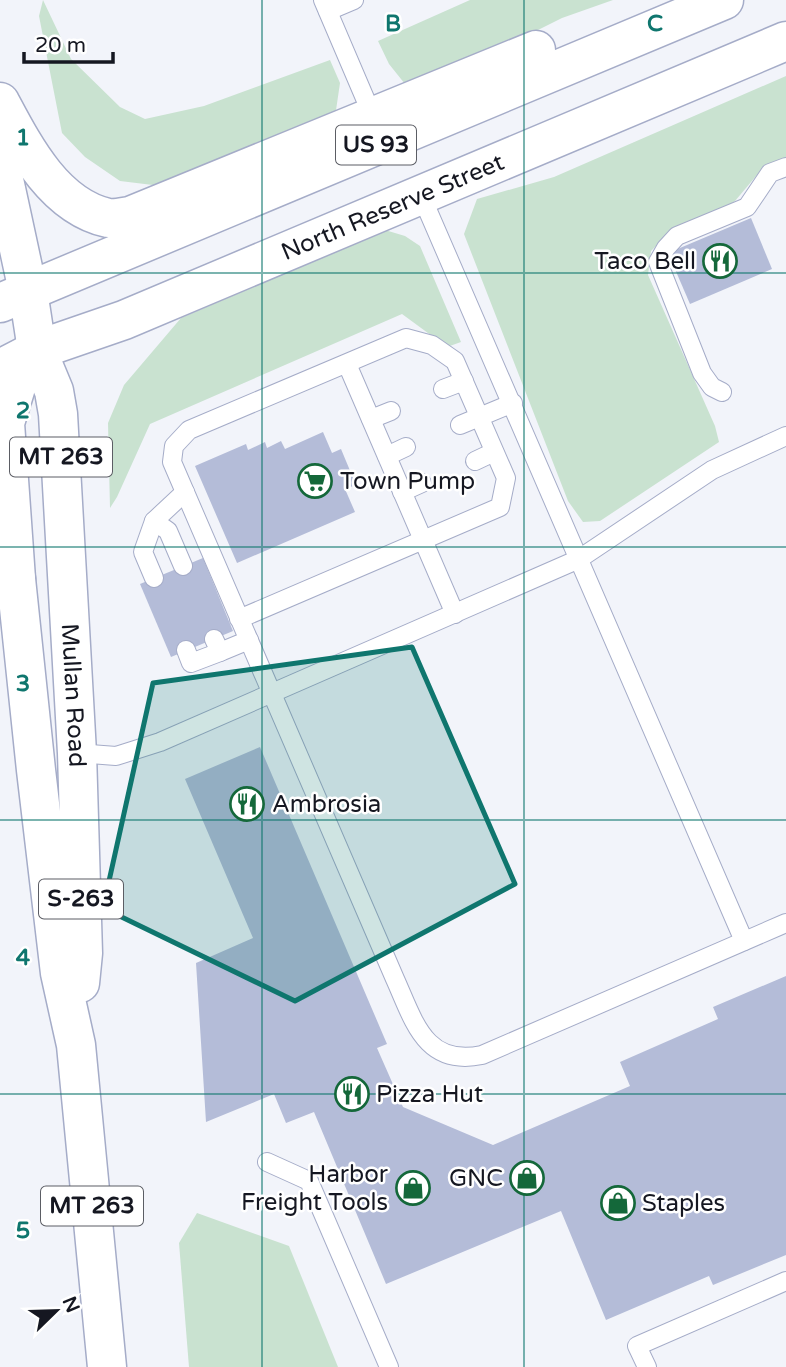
<svg xmlns="http://www.w3.org/2000/svg" width="786" height="1367" viewBox="0 0 786 1367" font-family="'Varela Round',sans-serif">
	<style>
		.green { fill: #c9e2d0 }
		.building { fill: #b4bcd8 }
		.lines { fill: none; stroke-linecap: round; stroke-linejoin: round }
		.lane-casing { stroke: #a5acc8; stroke-width: 20 }
		.primary-casing { stroke: #a5acc8; stroke-width: 41 }
		.highway-casing { stroke: #a5acc8; stroke-width: 41 }
		.lane { stroke: #fff; stroke-width: 18 }
		.primary { stroke: #fff; stroke-width: 38 }
		.highway { stroke: #fff; stroke-width: 38 }
		.marked { fill: #0f766e; fill-opacity: 0.2; stroke: #0f766e; stroke-width: 5; stroke-linejoin: round }
		.grid { fill: none; stroke: #0f766e; stroke-width: 2; stroke-opacity: 0.55 }
		.labels { text-anchor: middle; dominant-baseline: central; stroke-width: 5; stroke-linejoin: round; paint-order: stroke }
		.shield { fill: #fff; stroke: #5b5d64; stroke-width: 2 }
		.shield-label { font-size: 23px; font-weight: bold; fill: #151721 }
		.street-label { font-size: 24px; fill: #151721; stroke: #fff }
		.poi-label { font-size: 24px; fill: #151721; stroke: #fff; text-anchor: start }
		.grid-label { font-size: 23px; text-anchor: middle; font-weight: bold; fill: #0f766e; stroke: #fff; stroke-width: 5; stroke-linejoin: round; paint-order: stroke }
	</style>
	<rect width="100%" height="100%" fill="#f2f4fa"/>
	<!-- green -->
	<g class="green">
		<path d="M43,0L71,59L120,107L145,119L204,106L330,60L340,83L335,117L161,186L120,181L85,157L62,133L39,16Z"/>
		<path d="M470,0H613L562,18L518,40L405,84L389,64L378,41Z"/>
		<path d="M786,76V158L762,169L735,201L722,211L665,237L651,251L648,275L715,426L719,442L600,521L583,522L568,501L464,234L477,199L554,177Z"/>
		<path d="M385,230L405,236L420,246L461,342L447,347L402,314L150,424L117,497L110,508L108,423L124,385L181,318Z"/>
		<path d="M197,1213L289,1246L338,1367H189L179,1243Z"/>
	</g>
	<!-- building -->
	<g class="building">
		<path d="M751,218L772,269L690,304L668,253Z"/>
		<path d="M323,432L332,453L341,449L356,485L345,489L355,512L237,563L195,466L246,444L248,450L265,442L267,448L281,441L285,449Z"/>
		<path d="M203,558L233,631L171,657L140,584Z"/>
		<path d="M260,747L387,1044L377,1048L403,1107L493,1145L630,1086L620,1062L718,1019L713,1007L786,976V1255L713,1285L709,1276L606,1320L561,1211L386,1284L314,1112L286,1123L274,1094L206,1122L196,963L253,938L185,779Z"/>
	</g>
	<g class="lines">
		<!-- lane casing -->
		<g class="lane-casing">
			<g id="lane">
				<path d="M323,0L367,103"/>
				<path d="M328,11L354,0"/>
				<path d="M421,195L744,941"/>
				<path d="M347,364L455,614"/>
				<path d="M443,389L464,381"/>
				<path d="M722,392L712,387L702,373L658,262L666,248L677,236L747,207L770,173L786,167"/>
				<path d="M371,419L391,411"/>
				<path d="M460,425L513,403"/>
				<path d="M387,456L406,447"/>
				<path d="M475,461L494,452"/>
				<path d="M402,492L422,483"/>
				<path d="M154,521L143,552L154,578"/>
				<path d="M183,566L168,531L154,521L185,492"/>
				<path d="M239,619L500,507L506,478L455,361L432,345L406,338L189,430L174,446L172,462L395,979C414,1021 425,1067 482,1055L786,923"/>
				<path d="M214,639L220,652L249,640"/>
				<path d="M186,650L191,663L220,652"/>
				<path d="M77,753L116,756L160,742L579,559L712,470L786,436"/>
				<path d="M267,1162L309,1181L389,1367"/>
				<path d="M647,1367L637,1346L786,1281"/>
			</g>
		</g>
		<!-- primary casing -->
		<g class="primary-casing">
			<g id="primary">
				<path id="s1" d="M0,161L28,291L37,350L54,391L58,414L77,753L83,953L80,983"/>
				<path d="M37,350L17,384L5,423L16,579L36,770L60,973L76,1045L107,1367"/>
			</g>
		</g>
		<!-- highway casing -->
		<g class="highway-casing">
			<g id="highway">
				<path d="M0,102C24,147 54,206 108,218C115,219 123,217 130,216L536,50"/>
				<path d="M0,303L724,0"/>
				<path id="s2" d="M0,369L37,350L124,320L786,41"/>
				<path d="M0,513L3,519L16,579"/>
			</g>
		</g>
		<!-- lane -->
		<use href="#lane" class="lane"/>
		<!-- primary -->
		<use href="#primary" class="primary"/>
		<!-- highway -->
		<use href="#highway" class="highway"/>
	</g>
	<!-- marked area -->
	<path class="marked" d="M412,647L515,884L295,1001L103,908L153,683Z"/>
	<!-- grid -->
	<path class="grid" d="M262,0V1367M524,0V1367M0,273H786M0,547H786M0,820H786M0,1094H786"/>
	<!-- icons -->
	<defs>
		<g id="restaurant-ring" transform="scale(1.75)"><circle r="9.5" fill="#fff" stroke="#14683a" stroke-width="1.5"/><path d="M-5-6h1v4h1v-4h1v4h1v-4h1v5L-1.5 .5V6h-2V.5L-5-1ZM5-6V6H3V1.5H1.5Q1.5-4 5-6Z" fill="#14683a"/></g>
		<g id="supermarket-ring" transform="scale(1.75)"><circle r="9.5" fill="#fff" stroke="#14683a" stroke-width="1.5"/><path d="M-6-5.5h2.5l.6 2H6L4.5 2H-2.5L-4.4-4H-6ZM-1.5 3.2a1.3 1.3 0 1 0 .1 0ZM3 3.2a1.3 1.3 0 1 0 .1 0Z" fill="#14683a"/></g>
		<g id="shop-ring" transform="scale(1.75)"><circle r="9.5" fill="#fff" stroke="#14683a" stroke-width="1.5"/><path d="M-5-2.5h2.3a2.7 3.5 0 0 1 5.4 0H5L5.5 6h-11ZM-1.5-2.5h3a1.5 2.3 0 0 0-3 0Z" fill="#14683a"/></g>
	</defs>
	<g fill-rule="evenodd">
		<use href="#restaurant-ring" x="720" y="261"/>
		<use href="#supermarket-ring" x="315" y="481"/>
		<use href="#restaurant-ring" x="247" y="804"/>
		<use href="#restaurant-ring" x="352" y="1094"/>
		<use href="#shop-ring" x="527" y="1178"/>
		<use href="#shop-ring" x="413" y="1188"/>
		<use href="#shop-ring" x="618" y="1203"/>
	</g>
	<g class="labels">
		<!-- shield labels -->
		<g class="shield">
			<rect x="336" y="125.5" width="80" height="39" rx="5"/>
			<rect x="10" y="437.5" width="102" height="39" rx="5"/>
			<rect x="39" y="879.5" width="84" height="39" rx="5"/>
			<rect x="41" y="1186.5" width="102" height="39" rx="5"/>
		</g>
		<g class="shield-label">
			<text x="376" y="145">US 93</text>
			<text x="61" y="457">MT 263</text>
			<text x="81" y="899">S-263</text>
			<text x="92" y="1206">MT 263</text>
		</g>
		<!-- street labels -->
		<g class="street-label">
			<text stroke="none"><textPath href="#s2" startOffset="425">North Reserve Street</textPath></text>
			<text stroke="none"><textPath href="#s1" startOffset="542">Mullan Road</textPath></text>
		</g>
		<!-- poi labels -->
		<g class="poi-label">
			<text x="696" y="261" text-anchor="end">Taco Bell</text>
			<text x="340" y="481">Town Pump</text>
			<text x="272" y="804">Ambrosia</text>
			<text x="376" y="1094">Pizza Hut</text>
			<text x="388" y="1174" text-anchor="end">Harbor<tspan x="388" dy="28">Freight Tools</tspan></text>
			<text x="503" y="1178" text-anchor="end">GNC</text>
			<text x="642" y="1203">Staples</text>
		</g>
	</g>
	<g class="grid-label">
		<text x="393" y="31">B</text>
		<text x="655" y="31">C</text>
		<text x="23" y="145">1</text>
		<text x="23" y="418">2</text>
		<text x="23" y="691">3</text>
		<text x="23" y="965">4</text>
		<text x="23" y="1238">5</text>
	</g>
	<!-- north arrow -->
	<g transform="translate(56 1311) rotate(67)" stroke="#ffffff" stroke-width="5" paint-order="stroke">
	<path d="M0-5L12 26L0 18L-12 26Z" fill="#151721"/>
	<text y="-10" font-size="19" font-weight="bold" text-anchor="middle" fill="#151721">N</text>
	</g>
	<!-- scale -->
	<path d="M24 52v10h89v-10" fill="none" stroke="#151721" stroke-width="3.5"/>
	<text x="35" y="52" font-size="21" fill="#151721" stroke="#ffffff" stroke-width="5" paint-order="stroke">20 m</text>
</svg>
